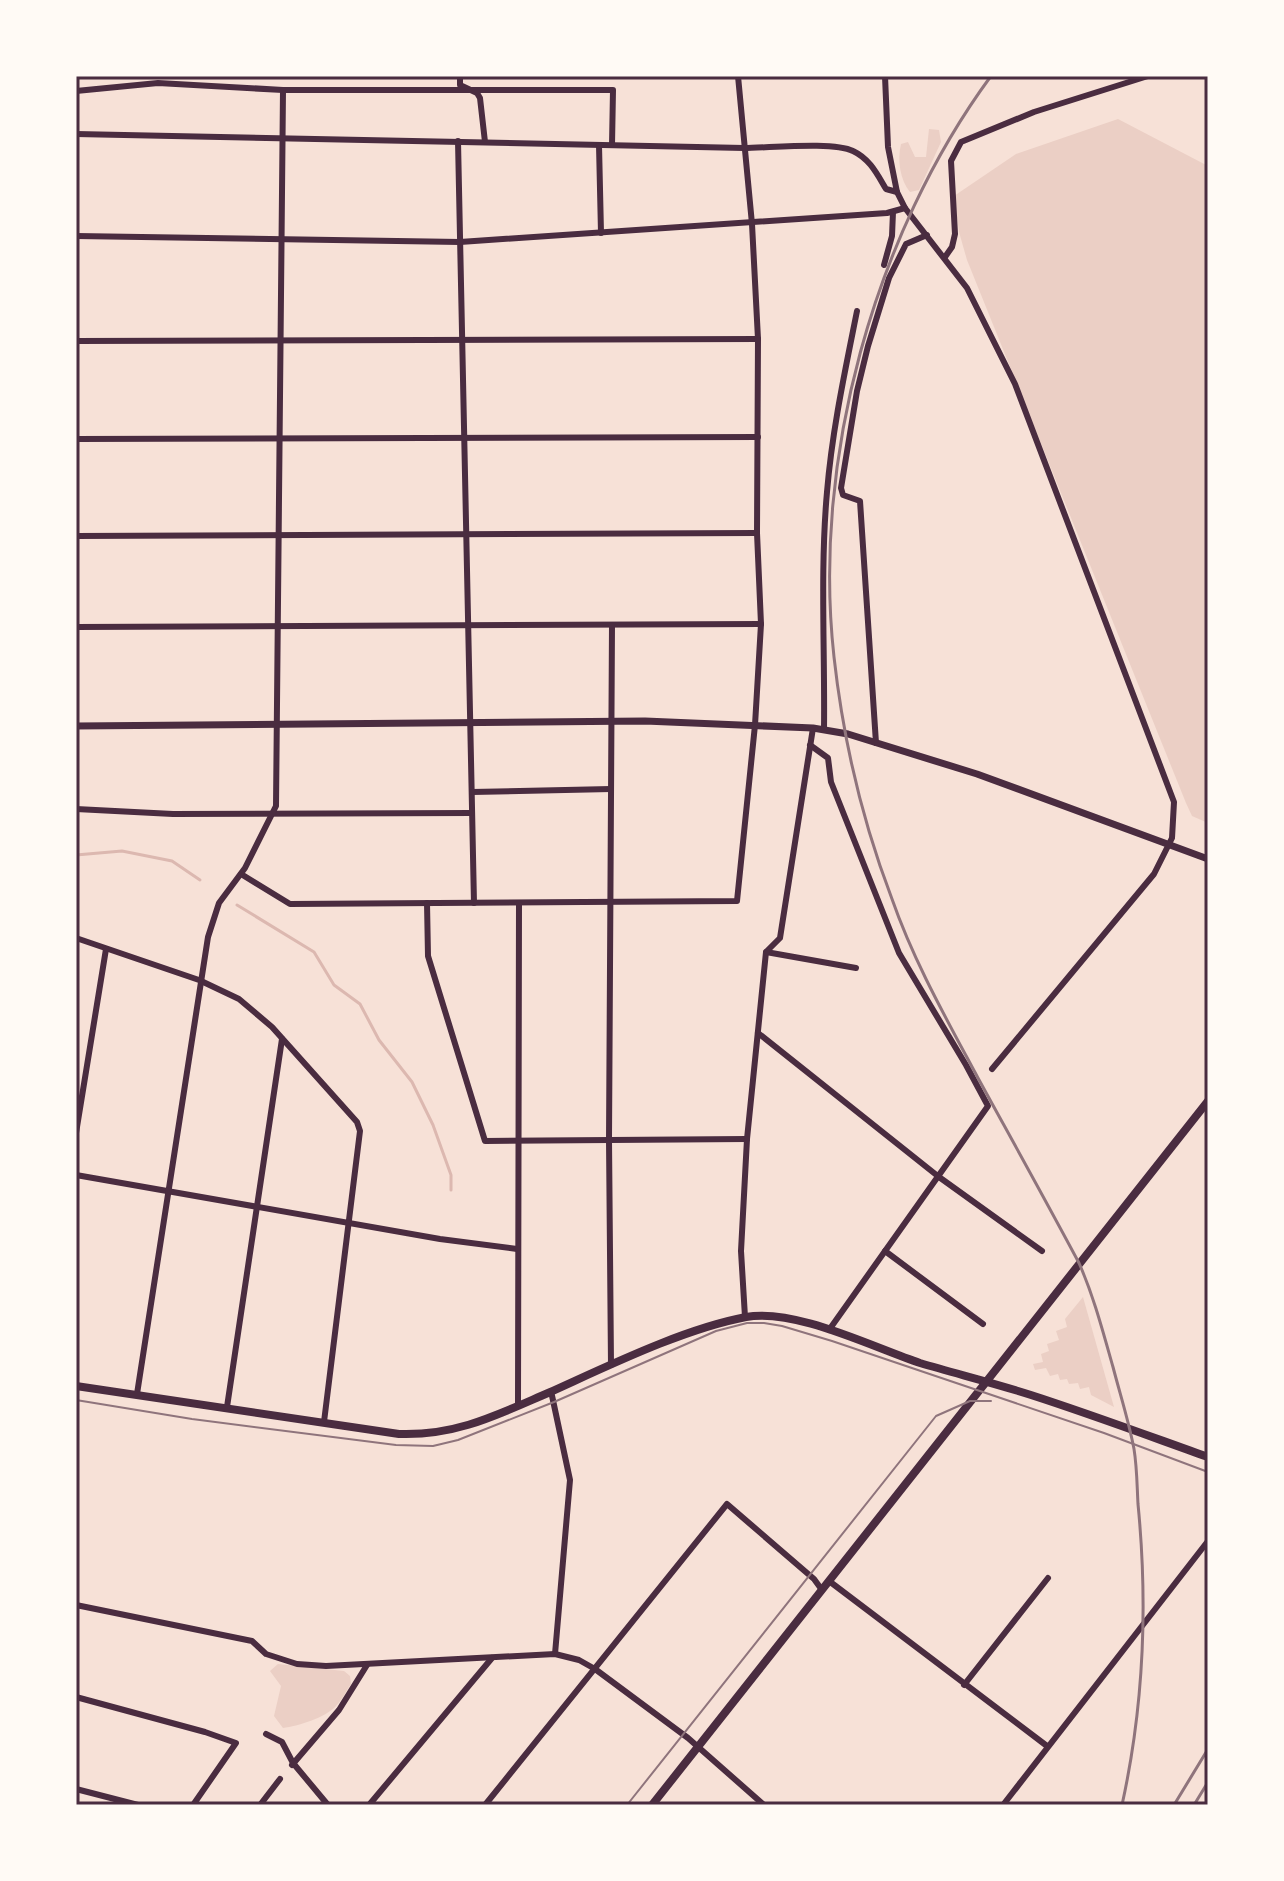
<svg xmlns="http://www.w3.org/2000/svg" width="1284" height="1881" viewBox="0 0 1284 1881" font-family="'Sofia Sans Condensed',sans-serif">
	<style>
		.green { fill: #ebcfc5 }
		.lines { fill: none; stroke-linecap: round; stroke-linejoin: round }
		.stream { stroke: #dcb8b0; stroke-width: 3 }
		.minor { stroke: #4a2c40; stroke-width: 6 }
		.tertiary { stroke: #4a2c40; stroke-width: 7 }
		.secondary { stroke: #4a2c40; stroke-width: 8 }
		.tram { stroke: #8f747c; stroke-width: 2 }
		.rail { stroke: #8f747c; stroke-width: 3 }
		.neatline { fill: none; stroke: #4a2c40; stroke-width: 3 }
	</style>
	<rect width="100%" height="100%" fill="#f7e1d7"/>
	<!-- green -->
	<g class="green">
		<path d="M1118,119L1208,166V823L1192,816L1186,803L967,260L959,232L954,196L1016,154Z"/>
		<path d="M929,129L939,130L941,142L919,190L910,192C900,180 897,160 901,144L908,142L915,157H926Z"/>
		<path d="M1083,1297L1114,1407L1091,1395L1089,1387L1080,1389L1078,1383L1069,1384L1067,1379L1060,1380L1058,1374L1050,1376L1046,1368L1035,1370L1033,1364L1043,1362L1041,1354L1049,1351L1047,1344L1059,1340L1056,1331L1067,1327L1065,1319Z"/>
		<path d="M278,1664L344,1671L350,1676L351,1684C346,1691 342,1700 336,1706C325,1718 298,1726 283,1728L274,1716L281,1686L270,1671Z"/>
	</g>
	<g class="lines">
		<!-- stream -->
		<g class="stream">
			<path d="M76,855L122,851L172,861L200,880"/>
			<path d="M237,905L314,952L334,985L360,1004L379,1040L412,1082L433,1125L451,1175V1190"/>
		</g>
		<!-- minor -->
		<g class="minor">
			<path d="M460,76V85L477,93L480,98L485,142"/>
			<path d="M885,76L888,147L897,192L905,208L967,288L1015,384L1174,802L1172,838L1154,874L992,1069"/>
			<path d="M76,91L158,83L283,90H613L612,145"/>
			<path d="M76,134L744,148C769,148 834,141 853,151C870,159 877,174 886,189L897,192"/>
			<path d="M458,141L474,903"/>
			<path d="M599,145L601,233"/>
			<path d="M76,236L460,242L887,213L905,208"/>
			<path d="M945,257L952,247L955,234L951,161L961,142L1034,112L1148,76"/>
			<path d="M884,265L892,236L893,212"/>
			<path d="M76,341L758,339"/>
			<path d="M76,439L758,437"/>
			<path d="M76,536L757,533"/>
			<path d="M76,627L761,624"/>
			<path d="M824,730C825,650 820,570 827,492C832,431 845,371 857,311"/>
			<path d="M876,743L860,501L843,495L841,488L857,391L868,346L889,278L906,244L927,235"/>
			<path d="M810,745L828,758L831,782L899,953L966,1065L988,1106L829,1330"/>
			<path d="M472,792L611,789"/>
			<path d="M76,809L173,814L472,813"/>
			<path d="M241,874L290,904L737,901L755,725L761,624L757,533L758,339L752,224L738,76"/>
			<path d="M427,903L428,956L485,1141L747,1139"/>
			<path d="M76,938L199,980L239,999L272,1027L357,1122L360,1131L324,1422"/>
			<path d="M766,952L856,968"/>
			<path d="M758,1033L939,1177L1042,1251"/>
			<path d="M76,1133L106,949"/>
			<path d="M76,1175L440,1239L517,1249"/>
			<path d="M885,1251L983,1324"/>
			<path d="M745,1317L741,1251L747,1139L766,952L780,938L813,728"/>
			<path d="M611,1365L609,1140L612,625"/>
			<path d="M551,1391L570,1480L555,1654"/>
			<path d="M137,1394L208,937L219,903L245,868L276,806L283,90"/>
			<path d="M518,1406L519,903"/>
			<path d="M227,1407L282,1039"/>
			<path d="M829,1581L1047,1746"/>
			<path d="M76,1605L252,1641L266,1654L297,1664L326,1666L555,1654L579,1660L595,1669L688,1738L764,1805"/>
			<path d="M964,1685L1048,1578"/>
			<path d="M76,1697L205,1732L236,1743L193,1805"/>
			<path d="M266,1734L282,1742L293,1763L328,1805"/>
			<path d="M292,1765L339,1710L367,1665"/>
			<path d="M76,1789L138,1805"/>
			<path d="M260,1805L280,1779"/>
			<path d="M369,1805L492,1658"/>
			<path d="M485,1805L727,1504L814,1579L822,1590"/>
			<path d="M1003,1805L1208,1541"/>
		</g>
		<!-- tertiary -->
		<path class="tertiary" d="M76,726L645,721L813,728L848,734L977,774L1208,859"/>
		<!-- secondary -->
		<g class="secondary">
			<path d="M76,1386L399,1434C456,1436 497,1415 548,1393C608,1366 683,1329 746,1317C795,1308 872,1347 920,1363C957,1374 994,1383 1031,1395C1090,1414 1149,1436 1208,1457"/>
			<path d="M652,1805L1208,1101"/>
		</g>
		<!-- tram -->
		<g class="tram">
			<path d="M76,1400L192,1419L396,1445L433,1446L458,1440L554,1402L716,1331L747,1323H764L782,1326L832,1341L1104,1433L1208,1472"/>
			<path d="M627,1805L936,1416L970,1401H991"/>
		</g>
		<!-- rail -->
		<g class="rail">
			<path d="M991,76C874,235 812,460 834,657C843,738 863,823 892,899C914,962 947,1020 978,1078C1012,1140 1046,1201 1079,1263C1094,1297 1103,1332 1113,1367C1120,1394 1129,1422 1134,1449C1137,1467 1137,1486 1138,1504C1148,1606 1144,1705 1122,1805"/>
			<path d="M1174,1805L1208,1749"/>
			<path d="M1194,1805L1208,1782"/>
		</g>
	</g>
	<!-- border -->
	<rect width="1284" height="1881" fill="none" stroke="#fffaf5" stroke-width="156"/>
	<rect x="78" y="78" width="1128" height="1725" class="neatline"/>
</svg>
